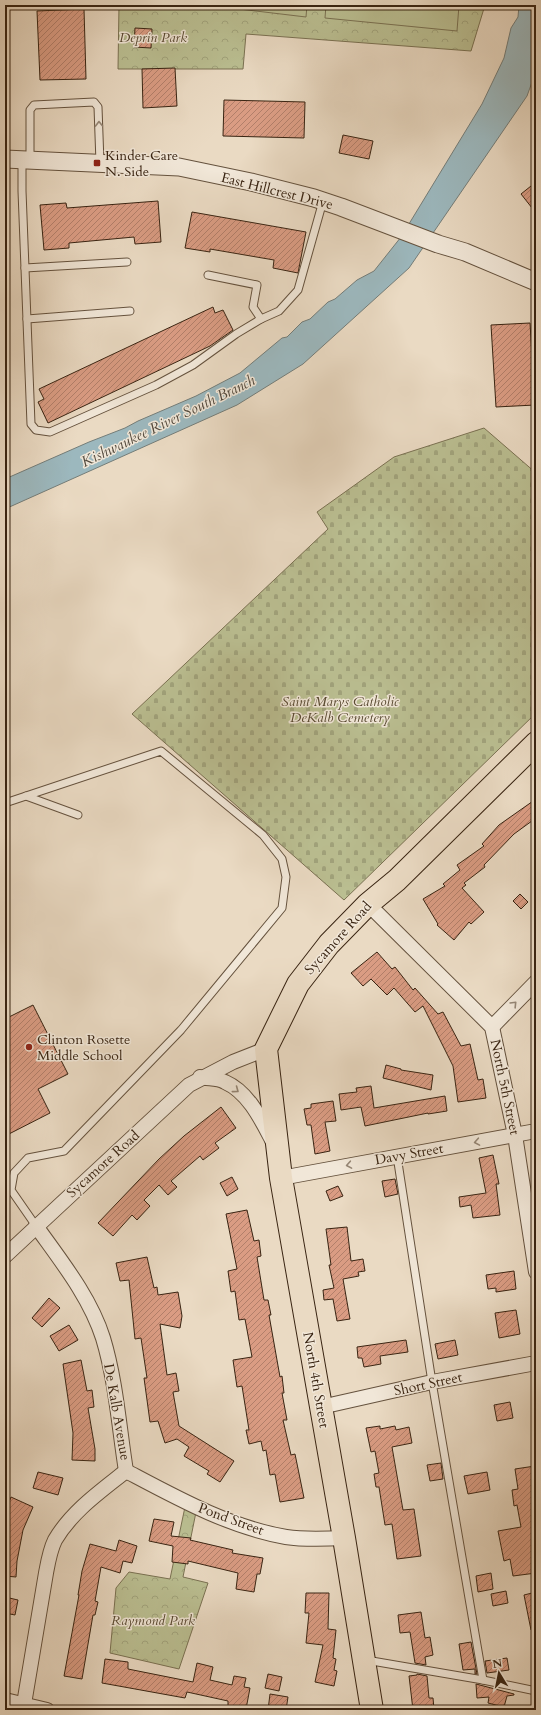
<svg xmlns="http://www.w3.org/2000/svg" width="541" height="1715" viewBox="0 0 541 1715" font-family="Cardo,serif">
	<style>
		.cemetery { fill: url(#cemetery-stones); stroke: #7a7152 }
		.park { fill: url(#park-crowns); stroke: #7a7152 }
		.garden { fill: #babe91; stroke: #7a7152 }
		.water { fill: #9cb8be; stroke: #747d79 }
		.building { fill: url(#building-hatch); stroke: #392412 }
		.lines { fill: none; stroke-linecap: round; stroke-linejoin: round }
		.service-casing { stroke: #65523e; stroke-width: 9 }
		.minor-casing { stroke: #65523e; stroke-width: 16 }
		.tertiary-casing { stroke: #65523e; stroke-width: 19 }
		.primary-casing { stroke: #392412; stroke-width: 24 }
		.service { stroke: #f1e7d8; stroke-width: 7 }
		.minor { stroke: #f1e7d8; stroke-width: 14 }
		.tertiary { stroke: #f1e7d8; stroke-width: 17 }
		.primary { stroke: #eadac3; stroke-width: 22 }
		.oneway { stroke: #958675 }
		.poi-dot { fill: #8f2418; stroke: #f1e7d8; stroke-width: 1.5 }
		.labels { text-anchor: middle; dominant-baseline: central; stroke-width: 3; stroke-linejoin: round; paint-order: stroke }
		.park-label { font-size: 14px; font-style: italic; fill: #594a32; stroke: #f1e7d8 }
		.poi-label { font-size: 14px; fill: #392412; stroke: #f1e7d8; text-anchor: start }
		.street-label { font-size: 14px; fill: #392412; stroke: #f1e7d8 }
		.water-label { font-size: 15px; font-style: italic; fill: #52493d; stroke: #f1e7d8 }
	</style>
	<defs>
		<pattern id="cemetery-stones" width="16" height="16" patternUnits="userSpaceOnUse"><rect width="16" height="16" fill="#babe91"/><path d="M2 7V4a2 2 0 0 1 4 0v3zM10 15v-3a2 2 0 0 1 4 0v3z" fill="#a1a37c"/></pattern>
		<pattern id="park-crowns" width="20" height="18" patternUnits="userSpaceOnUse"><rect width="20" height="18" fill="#babe91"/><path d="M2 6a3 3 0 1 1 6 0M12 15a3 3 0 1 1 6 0" fill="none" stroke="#a1a37c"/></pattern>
		<pattern id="building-hatch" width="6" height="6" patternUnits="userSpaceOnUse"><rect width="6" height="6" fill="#da9c83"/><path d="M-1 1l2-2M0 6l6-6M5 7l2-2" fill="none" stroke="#b27f6a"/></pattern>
	</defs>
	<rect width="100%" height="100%" fill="#eadac3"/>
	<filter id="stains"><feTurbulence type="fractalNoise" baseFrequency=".005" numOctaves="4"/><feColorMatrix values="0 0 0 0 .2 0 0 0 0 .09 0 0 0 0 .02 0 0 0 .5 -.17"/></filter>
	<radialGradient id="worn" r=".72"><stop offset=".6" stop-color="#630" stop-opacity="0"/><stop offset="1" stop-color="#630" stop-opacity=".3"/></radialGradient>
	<!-- cemetery -->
	<path class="cemetery" d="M484,428L536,473V713L344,900L132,714L328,529L317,512L394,457Z"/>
	<!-- park -->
	<g class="park">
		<path d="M119,5H485L471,51L246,34L243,69H118Z"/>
		<path d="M186,1502L197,1507L183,1577L208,1583L179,1669L110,1653L116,1588L129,1572L170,1579Z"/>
	</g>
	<!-- garden -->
	<g class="garden">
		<path d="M239,5H307L306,17L239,9Z"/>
		<path d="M326,5H459L457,31L325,18Z"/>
	</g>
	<!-- water -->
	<path class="water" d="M519,5H536V71L527,96L409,268L303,364L237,405L5,509V479L89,442L125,428L138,421L196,396L240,373L282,338L287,337L302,322L310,319L328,302L335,299L357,280L374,271L401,237L482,104L504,58L511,28L518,17Z"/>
	<!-- building -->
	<g class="building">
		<path d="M84,9L86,79L40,80L37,11Z"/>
		<path d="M135,28L152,29L151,48L134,47Z"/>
		<path d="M175,68L177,106L143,108L142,69Z"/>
		<path d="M224,100L305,102L304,138L223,136Z"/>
		<path d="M343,135L373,141L369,159L339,153Z"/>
		<path d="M536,182V213L521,194Z"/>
		<path d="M158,201L161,242L135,244L134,237L69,243V248L44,250L40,205L66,203L67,208Z"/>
		<path d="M192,212L306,232L298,273L273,268L274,260L210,249V252L185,248Z"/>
		<path d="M213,307L215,313L223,310L233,330L210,346L48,423L38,402L44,399L39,389Z"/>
		<path d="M530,323L535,405L496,407L491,325Z"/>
		<path d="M536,799V818L514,834L484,865L485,867L464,883L466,885L462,888L484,912L471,924L469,922L454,940L437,925L438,924L423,899L445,886L443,884L460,870L457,865L484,846L482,844L499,825Z"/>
		<path d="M520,894L528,902L521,909L513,901Z"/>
		<path d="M377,952L392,969L395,967L413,990L415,988L438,1014L443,1012L461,1046L470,1044L478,1080L483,1079L486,1098L458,1102L453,1066L423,1006L415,1012L394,988L387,995L371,979L363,986L351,973Z"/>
		<path d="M33,1005L68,1074L38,1089L50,1113L5,1136V1019Z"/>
		<path d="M386,1065L401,1069V1070L433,1075L431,1090L383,1078Z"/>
		<path d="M371,1086L374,1108L445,1096L447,1111L428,1114V1113L365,1126L361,1107L341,1110L339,1094L357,1092L356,1088Z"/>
		<path d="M333,1101L336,1121L325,1122L330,1151L315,1154L311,1125H307L304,1109L311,1108V1104Z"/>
		<path d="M221,1107L236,1128L215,1143L219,1148L203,1160L200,1156L171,1181L177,1187L168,1195L159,1185L144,1200L150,1206L137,1220L132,1215L113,1236L98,1223L159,1159L184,1136Z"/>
		<path d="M493,1155L499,1184H496L500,1215L473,1218L471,1205L460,1207L459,1197L486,1193L479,1158Z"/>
		<path d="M232,1177L238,1189L227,1196L220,1183Z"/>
		<path d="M395,1179L398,1194L385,1197L382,1181Z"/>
		<path d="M338,1186L343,1196L330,1201L326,1191Z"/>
		<path d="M247,1210L254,1241L259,1240L261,1256L257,1257L264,1300H268L271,1315H269L280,1377L282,1376L284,1393H282L287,1420H283L291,1455L295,1454L304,1498L280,1502L275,1474L270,1475L266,1450L263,1451L261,1441L249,1444L246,1430H249L242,1386L237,1387L233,1360L252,1357L245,1319L239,1320L235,1291L231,1292L228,1271L237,1269L226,1214Z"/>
		<path d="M347,1227L351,1261L363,1259L365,1271L358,1272L359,1276L343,1279L350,1319L337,1321L333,1299L324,1300L323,1290L334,1288L329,1265H331L326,1229Z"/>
		<path d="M147,1257L154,1288L157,1287L158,1295L178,1292L182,1316L180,1328L160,1324L167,1375L176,1373L179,1391L173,1392L179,1426L234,1461L220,1482L207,1474L209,1471L184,1456L189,1447L177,1439L165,1443L158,1421L150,1422L144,1378H147L141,1338L135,1339L129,1280L120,1281L116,1263Z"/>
		<path d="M514,1271L516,1289L496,1292V1288L488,1289L486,1275Z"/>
		<path d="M49,1298L60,1308L42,1327L32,1318Z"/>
		<path d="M516,1310L520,1334L499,1338L495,1313Z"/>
		<path d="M69,1325L78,1340L59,1351L50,1336Z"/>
		<path d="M406,1340L408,1352L380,1356L381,1364L364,1367L362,1358H358L357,1347Z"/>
		<path d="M455,1340L458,1355L438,1359L435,1344Z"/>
		<path d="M81,1360L87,1391L92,1390L94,1407L88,1408L95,1449V1461L72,1460L73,1433L63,1364Z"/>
		<path d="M510,1402L513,1418L497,1421L494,1405Z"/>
		<path d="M380,1426V1429L395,1426L396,1430L409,1427L412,1443L392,1447L403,1510L414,1509L421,1556L397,1559L392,1524L385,1525L379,1487H376L374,1474L379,1473L375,1451L371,1452L366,1428Z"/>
		<path d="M441,1463L443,1479L430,1481L427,1465Z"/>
		<path d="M535,1466L536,1573L513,1576L510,1559L504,1561L498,1531L521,1527L517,1505L514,1506L512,1490L518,1489L515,1469Z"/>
		<path d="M38,1472L63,1478L58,1495L33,1488Z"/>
		<path d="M487,1472L490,1490L468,1494L464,1476Z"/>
		<path d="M11,1497L33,1507L23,1530L17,1561L16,1577L5,1576V1512Z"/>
		<path d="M154,1519L174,1522L171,1536L191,1538L190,1540L233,1550L232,1553L263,1558L260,1574H257L254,1592L236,1589L238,1573L188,1561V1564L172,1562L173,1546L149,1541Z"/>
		<path d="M119,1540L137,1546L132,1563L123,1561L120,1573L101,1567L95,1601L98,1602L95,1615H93L82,1679L64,1676L79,1595H78L82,1571L90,1544L116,1551Z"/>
		<path d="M491,1573L493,1589L478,1592L476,1576Z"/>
		<path d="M506,1591L508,1603L493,1606L491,1594Z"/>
		<path d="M536,1592V1629L531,1630L524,1595Z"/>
		<path d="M306,1593H329L328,1629L336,1630L333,1658L336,1659L334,1670L337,1671L334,1686L315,1682L323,1645L306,1643L309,1613H305Z"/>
		<path d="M5,1597L18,1600L15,1615L5,1613Z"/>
		<path d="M421,1612L425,1638L430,1637L433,1655L425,1657L426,1665L415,1663L410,1632L400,1633L398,1615Z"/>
		<path d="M471,1642L477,1674H475V1669L463,1670L459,1644Z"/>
		<path d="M507,1658L509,1670L487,1673L485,1661Z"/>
		<path d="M105,1659L128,1662V1669L193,1682L197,1663L213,1667L210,1680L232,1685L234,1676L246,1678L244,1687L250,1688L246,1709L228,1706V1701L187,1692L185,1698L102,1683Z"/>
		<path d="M268,1674L282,1677L279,1691L265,1688Z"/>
		<path d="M417,1674L427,1676L429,1698H433L434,1709L413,1710L409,1676L417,1675Z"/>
		<path d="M476,1684L514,1694V1695L507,1696L504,1707L488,1703L489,1697L477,1698Z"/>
		<path d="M270,1694L288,1697L286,1710H268Z"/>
	</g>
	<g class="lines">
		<!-- service casing -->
		<g class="service-casing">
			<g id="service">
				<path d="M22,160V191L31,424L36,430L50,432L156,385L193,365L236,334L261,319L279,311L298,290L323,201"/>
				<path d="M30,160V110L34,105L94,102L98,107L100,163"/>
				<path d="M5,199V159"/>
				<path d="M25,268L127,262"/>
				<path d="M208,275L257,285L253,307L261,319"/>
				<path d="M27,319L130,311"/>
				<path d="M26,796L78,815"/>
				<path d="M5,803L161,751L263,835L282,859L286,877L282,908L181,1030L64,1151L28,1158L14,1173L11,1190L36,1226"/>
				<path d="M397,1156L432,1382L483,1680"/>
				<path d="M366,1660L483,1680L536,1691"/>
			</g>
		</g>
		<!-- minor casing -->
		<g class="minor-casing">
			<g id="minor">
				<path d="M368,904L492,1027L515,1135L536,1272"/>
				<path d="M492,1027L536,982"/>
				<path d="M200,1077C208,1079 219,1078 225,1082C248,1092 261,1119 272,1140"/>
				<path d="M281,1178L536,1131"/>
				<path d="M36,1226C61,1261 90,1297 103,1338C116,1381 119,1427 126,1471"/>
				<path d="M5,1256L189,1085L233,1062L266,1049"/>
				<path d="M321,1407L432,1382L536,1363"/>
				<path d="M126,1471C177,1498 229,1527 286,1537C305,1540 325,1539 344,1538"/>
				<path d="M5,1700L47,1710"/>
				<path d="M24,1704L46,1573C48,1562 50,1550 55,1540C72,1511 101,1491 126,1471"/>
			</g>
		</g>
		<!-- tertiary casing -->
		<g class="tertiary-casing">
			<path id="tertiary" d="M5,159L179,167L251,182L314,198L341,207L438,244L465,252L536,282"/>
		</g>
		<!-- primary casing -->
		<g class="primary-casing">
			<path id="primary" d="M372,1710L344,1538L281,1178L266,1049L298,984L329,944L368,904L397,880L536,743"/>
		</g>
		<!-- service -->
		<use href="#service" class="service"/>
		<!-- minor -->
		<use href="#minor" class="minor"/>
		<!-- tertiary -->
		<use href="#tertiary" class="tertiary"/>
		<!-- primary -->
		<use href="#primary" class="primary"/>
	</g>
	<!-- one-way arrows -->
	<defs><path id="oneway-chevron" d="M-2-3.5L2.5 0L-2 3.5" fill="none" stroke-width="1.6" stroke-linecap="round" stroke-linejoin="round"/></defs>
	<g class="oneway">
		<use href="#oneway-chevron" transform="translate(99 124) rotate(-91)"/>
		<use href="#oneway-chevron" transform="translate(514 1004) rotate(-46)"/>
		<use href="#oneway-chevron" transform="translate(236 1090) rotate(37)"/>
		<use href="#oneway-chevron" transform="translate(477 1142) rotate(170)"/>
		<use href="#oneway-chevron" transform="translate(349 1165) rotate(170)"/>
	</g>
	<!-- markers -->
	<g class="poi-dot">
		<rect x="93" y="159" width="8" height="8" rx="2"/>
		<circle cx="29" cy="1047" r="4"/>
	</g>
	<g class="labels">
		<!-- park labels -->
		<g class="park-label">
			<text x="153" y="37">Deprin Park</text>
			<text x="340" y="701">Saint Marys Catholic<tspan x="340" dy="16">DeKalb Cemetery</tspan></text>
			<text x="153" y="1620">Raymond Park</text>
		</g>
		<!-- poi labels -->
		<g class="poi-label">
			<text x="105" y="155">Kinder Care<tspan x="105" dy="16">N. Side</tspan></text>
			<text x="37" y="1039">Clinton Rosette<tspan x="37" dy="16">Middle School</tspan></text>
		</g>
		<!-- street labels -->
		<g class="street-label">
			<text transform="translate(277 191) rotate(14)">East Hillcrest Drive</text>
			<text transform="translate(338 938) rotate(-48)">Sycamore Road</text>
			<text transform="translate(505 1087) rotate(78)">North 5th Street</text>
			<text transform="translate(409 1154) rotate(-10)">Davy Street</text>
			<text transform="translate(103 1164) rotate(-42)">Sycamore Road</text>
			<text transform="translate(316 1380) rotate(80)">North 4th Street</text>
			<text transform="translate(428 1384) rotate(-12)">Short Street</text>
			<text transform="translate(117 1412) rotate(80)">De Kalb Avenue</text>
			<text transform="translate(231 1519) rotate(20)">Pond Street</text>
		</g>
		<!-- water labels -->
		<g class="water-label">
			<text transform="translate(168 421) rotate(-26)">Kishwaukee River South Branch</text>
		</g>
	</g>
	<!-- margin -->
	<rect width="541" height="1715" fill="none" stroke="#eadac3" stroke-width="20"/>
	<rect x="6" y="6" width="529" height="1703" fill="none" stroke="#392412" stroke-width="2"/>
	<rect x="10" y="10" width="521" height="1695" fill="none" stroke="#392412"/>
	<!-- north arrow -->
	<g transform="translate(499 1673) rotate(350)" stroke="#f1e7d8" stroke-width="3" paint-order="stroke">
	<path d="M0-3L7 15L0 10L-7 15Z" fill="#392412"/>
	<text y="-6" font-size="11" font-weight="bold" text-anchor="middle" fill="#392412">N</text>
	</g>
	<rect width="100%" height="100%" filter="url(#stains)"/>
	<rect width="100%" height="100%" fill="url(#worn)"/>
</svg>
